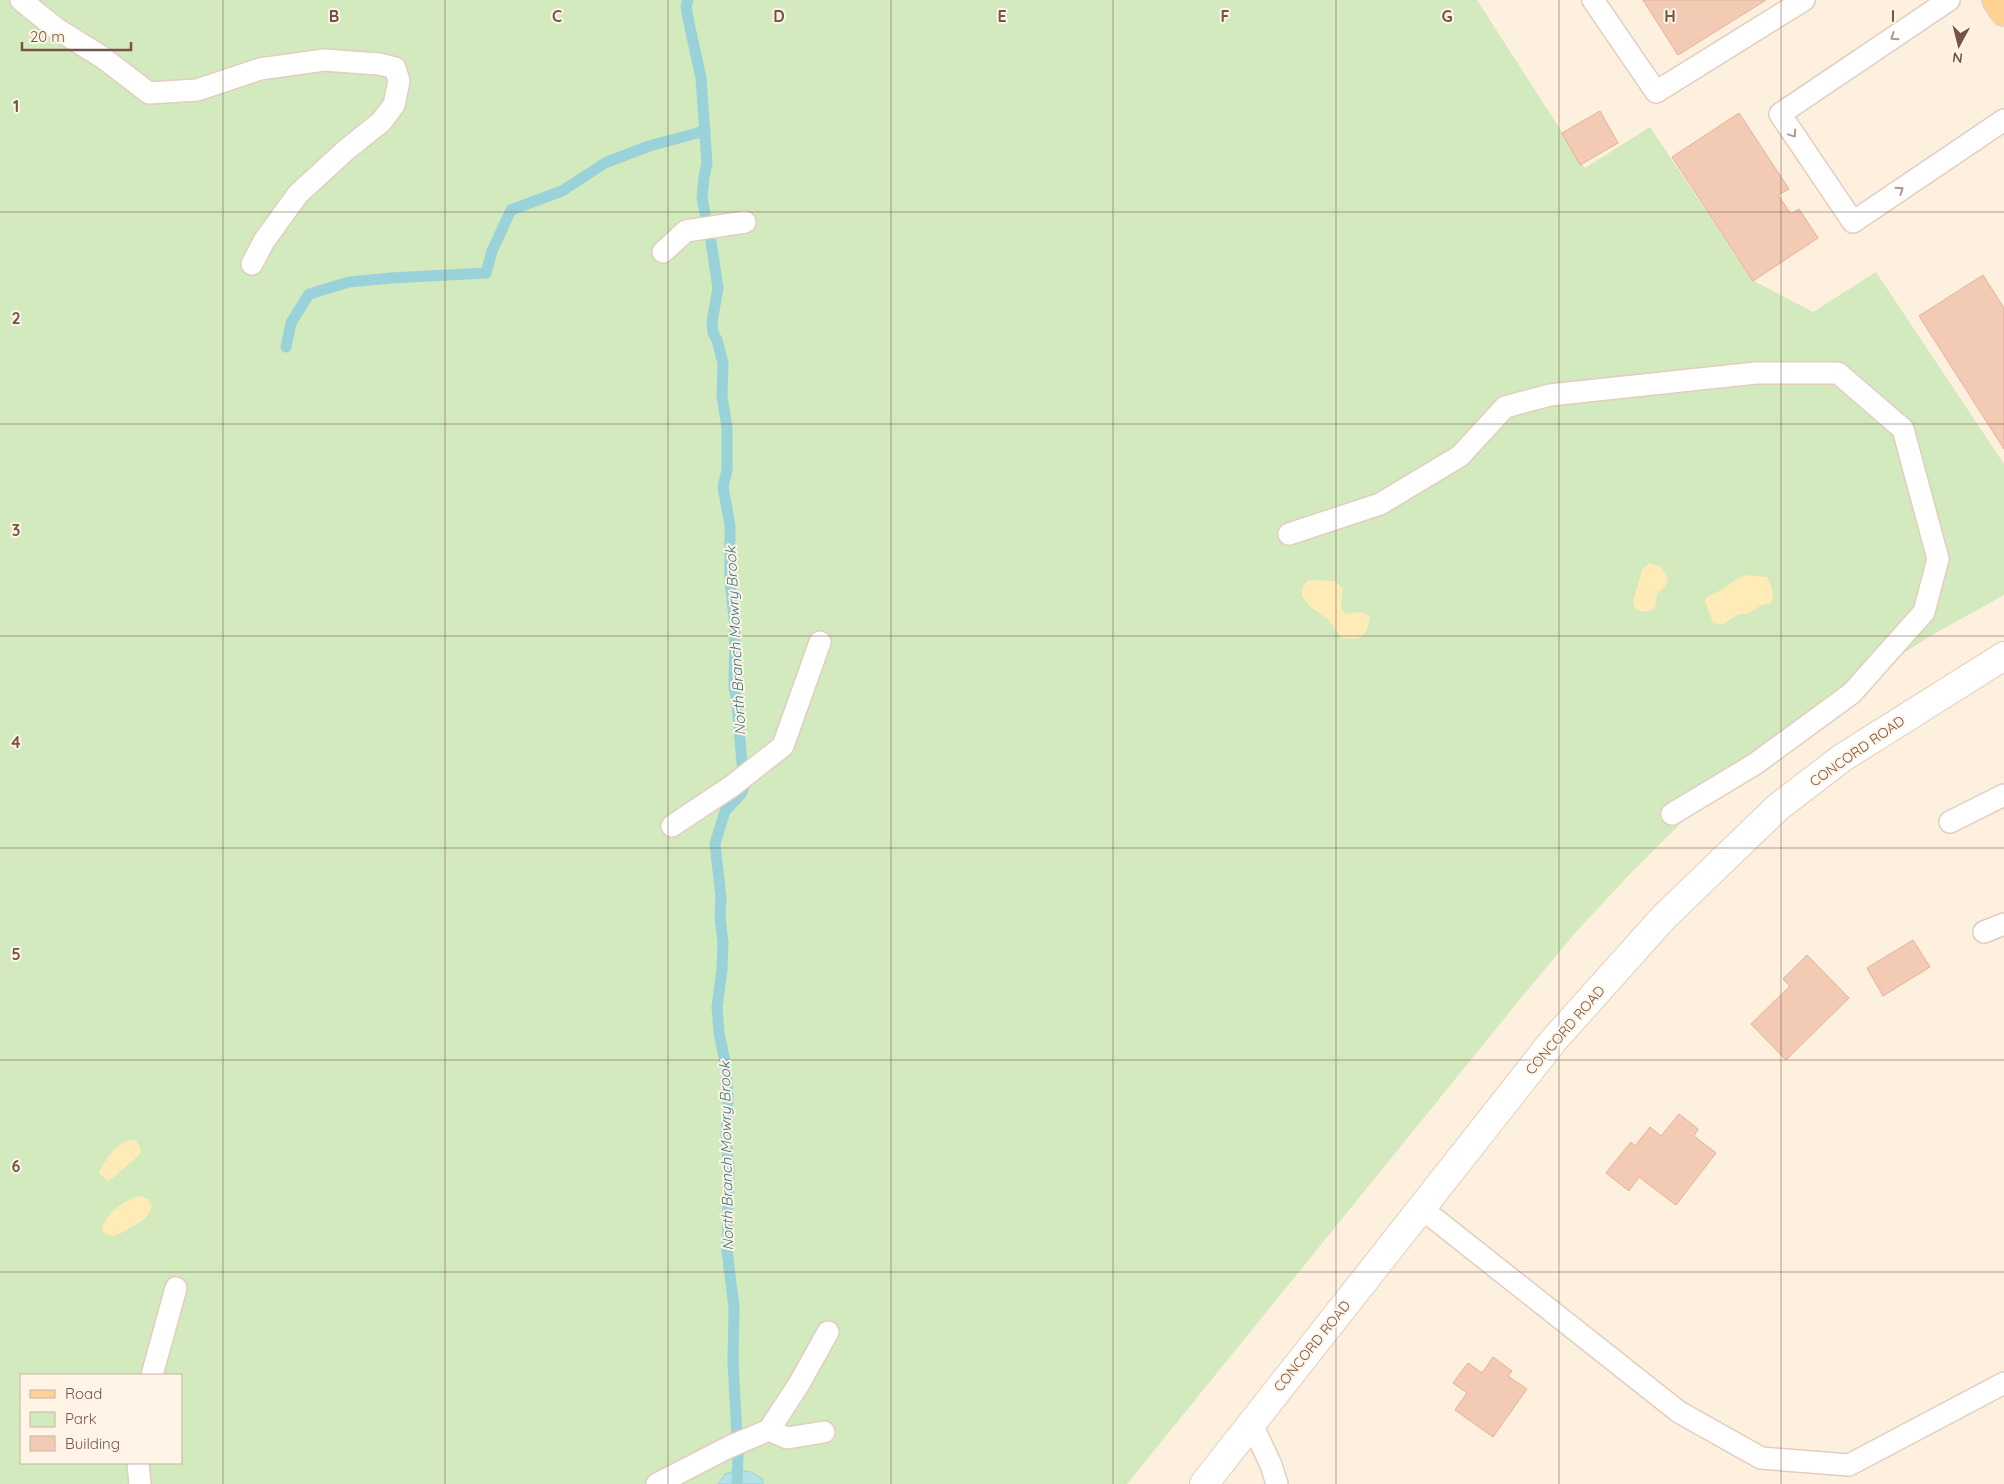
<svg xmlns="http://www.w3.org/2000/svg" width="2004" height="1484" viewBox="0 0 2004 1484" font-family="Quicksand,sans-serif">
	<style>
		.green { fill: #d2eabd; fill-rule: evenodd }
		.sand { fill: #feebb7 }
		.water { fill: #b3e2e7; stroke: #99d2d9 }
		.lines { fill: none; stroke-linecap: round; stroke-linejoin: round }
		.stream { stroke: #99d2d9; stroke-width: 11 }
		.building { fill: #f3cbb5; stroke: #e7b095 }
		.lane-casing { stroke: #e3cdbe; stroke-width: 24 }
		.secondary-casing { stroke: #e8ceba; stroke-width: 30 }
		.primary-casing { stroke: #dbd3cf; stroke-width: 30 }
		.lane { stroke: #fff; stroke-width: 21 }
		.secondary { stroke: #fff; stroke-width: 28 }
		.primary { stroke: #ffd294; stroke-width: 28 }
		.oneway { stroke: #ac9890 }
		.grid { fill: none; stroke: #745446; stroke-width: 1; stroke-opacity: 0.55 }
		.labels { text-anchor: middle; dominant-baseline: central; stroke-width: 4; stroke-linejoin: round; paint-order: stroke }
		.street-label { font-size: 14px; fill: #745446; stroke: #fff4e6 }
		.water-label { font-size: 15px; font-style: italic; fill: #3c7982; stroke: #fff4e6 }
		.grid-label { font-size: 16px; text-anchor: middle; font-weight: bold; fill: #745446; stroke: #fff4e6; stroke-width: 4; stroke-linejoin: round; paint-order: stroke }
	</style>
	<rect width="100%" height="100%" fill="#fdf0df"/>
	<!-- green -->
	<path class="green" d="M0,0H1477L1585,168L1650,127L1752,280L1813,312L1876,272L2004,464V595L1932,635L1866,677L1741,770L1683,821L1628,876L1575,933L1525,993L1127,1484H0ZM21,1375H181V1463H21Z"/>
	<!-- sand -->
	<g class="sand">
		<path d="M1650,563L1661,567L1668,578L1665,587L1657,594L1655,608C1646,613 1642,613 1634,607L1633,602L1642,569Z"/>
		<path d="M1746,575L1767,577C1771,586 1775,593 1771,603L1762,605L1747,614H1739L1722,625L1713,623L1705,601L1707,597C1721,592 1732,580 1746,575Z"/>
		<path d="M1309,580L1335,581L1343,588L1341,604L1342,610L1346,614L1361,612L1370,616C1367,636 1362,641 1342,638L1328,619L1310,607L1302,596L1303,586Z"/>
		<path d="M129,1140L136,1141L140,1146L141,1152L138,1156L113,1178L108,1181L99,1173C103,1161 117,1143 129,1140Z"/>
		<path d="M138,1196L148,1199L152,1205C151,1210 149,1215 144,1219C141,1222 116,1237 112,1236C107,1236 105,1233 102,1230C106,1213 122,1202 138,1196Z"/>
	</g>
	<!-- water -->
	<path class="water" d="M737,1470L751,1472L763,1479V1484H718L725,1474Z"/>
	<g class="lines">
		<!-- stream -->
		<g class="stream">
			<path d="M688,0L686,6L689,23L701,78L707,163L704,177L702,198L705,213"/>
			<path d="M711,242L718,288L712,322L713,333L717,340L723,363L722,396L727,428V470L723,487L730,525V581L735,627L734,687L737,703L744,787L741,794L725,811L715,844L721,897L720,917L723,943L722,969L717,1007L719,1033L726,1066L728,1099L726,1136L729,1169L727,1251L734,1307L733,1362L738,1455L737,1484"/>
			<path d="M286,347L291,323L309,294L349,282L391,278L486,273L492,251L511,210L562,191L605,163L649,146L705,131"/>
		</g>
	</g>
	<!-- building -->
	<g class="building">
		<path d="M1643,0H1766L1678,55Z"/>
		<path d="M1600,111L1618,143L1580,165L1562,133Z"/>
		<path d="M1739,113L1789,189L1778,195L1791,214L1799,209L1818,238L1753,281L1672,157Z"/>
		<path d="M1983,275L2004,308V449L1919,316Z"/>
		<path d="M1913,940L1930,967L1883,996L1867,968Z"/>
		<path d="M1807,955L1849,998L1786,1060L1751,1024L1790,986L1783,979Z"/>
		<path d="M1679,1114L1698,1129L1694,1136L1716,1153L1676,1205L1639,1177L1629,1191L1606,1173L1631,1142L1635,1146L1650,1127L1661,1136Z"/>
		<path d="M1493,1357L1512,1371L1508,1376L1527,1389L1493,1437L1455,1410L1467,1393L1453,1383L1468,1363L1482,1373Z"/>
	</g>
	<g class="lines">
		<!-- lane casing -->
		<g class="lane-casing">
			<g id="lane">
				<path d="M21,0L57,29L102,57L149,93L197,90L260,69L324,60L379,64L395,68L399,81L394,105L381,122L346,150L298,194L264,241L252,264"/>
				<path d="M1593,0L1656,92L1804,0"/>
				<path d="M1949,0L1780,114L1853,222L2004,120"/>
				<path d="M663,252L686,231L745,222"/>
				<path d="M1289,534L1380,504L1460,456L1505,407L1550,395L1756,373H1838L1903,429L1938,559L1924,612L1852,693L1755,764L1672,814"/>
				<path d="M1950,822L2004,795"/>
				<path d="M672,826L732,786L783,746L820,642"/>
				<path d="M1984,932L2004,924"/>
				<path d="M1421,1208L1679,1412L1761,1458L1849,1465L2004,1383"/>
				<path d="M152,1375L176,1288"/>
				<path d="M1251,1422L1271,1465L1277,1484"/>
				<path d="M769,1430L799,1384L828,1332"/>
				<path d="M138,1463L140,1484"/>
				<path d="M657,1484L729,1447L769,1430L787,1438L824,1432"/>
			</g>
		</g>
		<!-- secondary casing -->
		<g class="secondary-casing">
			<path id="secondary" d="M1204,1484L1553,1041L1664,917L1777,808L1842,758L2004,656"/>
		</g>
		<!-- primary casing -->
		<g class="primary-casing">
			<path id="primary" d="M1996,0L2004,12"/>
		</g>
		<!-- lane -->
		<use href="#lane" class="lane"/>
		<!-- secondary -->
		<use href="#secondary" class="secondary"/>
		<!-- primary -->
		<use href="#primary" class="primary"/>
	</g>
	<!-- one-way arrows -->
	<defs><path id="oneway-chevron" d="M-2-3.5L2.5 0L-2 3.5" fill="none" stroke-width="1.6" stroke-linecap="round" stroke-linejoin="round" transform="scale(1.25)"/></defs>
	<g class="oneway">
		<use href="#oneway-chevron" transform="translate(1894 37) rotate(146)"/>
		<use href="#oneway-chevron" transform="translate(1793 134) rotate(56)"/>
		<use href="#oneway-chevron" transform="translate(1900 190) rotate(-34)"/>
	</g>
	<!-- grid -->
	<path class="grid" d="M223,0V1484M445,0V1484M668,0V1484M891,0V1484M1113,0V1484M1336,0V1484M1559,0V1484M1781,0V1484M0,212H2004M0,424H2004M0,636H2004M0,848H2004M0,1060H2004M0,1272H2004"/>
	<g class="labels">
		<!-- street labels -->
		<g class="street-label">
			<text transform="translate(1857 751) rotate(-35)">CONCORD ROAD</text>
			<text transform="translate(1565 1030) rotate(-49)">CONCORD ROAD</text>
			<text transform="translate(1312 1346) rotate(-51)">CONCORD ROAD</text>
		</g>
		<!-- water labels -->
		<g class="water-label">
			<text transform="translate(735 641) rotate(-93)">North Branch Mowry Brook</text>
			<text transform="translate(726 1156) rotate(-91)">North Branch Mowry Brook</text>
		</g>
	</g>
	<g class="grid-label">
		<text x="334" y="22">B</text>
		<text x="557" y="22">C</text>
		<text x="779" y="22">D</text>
		<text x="1002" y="22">E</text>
		<text x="1225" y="22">F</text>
		<text x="1447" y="22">G</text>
		<text x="1670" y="22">H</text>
		<text x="1893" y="22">I</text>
		<text x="16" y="112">1</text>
		<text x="16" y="324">2</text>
		<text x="16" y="536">3</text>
		<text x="16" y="748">4</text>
		<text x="16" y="960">5</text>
		<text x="16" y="1172">6</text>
	</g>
	<!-- legend -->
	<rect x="20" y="1374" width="162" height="90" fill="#fff4e6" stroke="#c7b4a6"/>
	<rect x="30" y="1390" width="25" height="8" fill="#ffd294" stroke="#c7b4a6"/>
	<text x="65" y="1399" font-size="15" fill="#745446">Road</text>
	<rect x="30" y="1412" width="25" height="15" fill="#d2eabd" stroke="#c7b4a6"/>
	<text x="65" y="1424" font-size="15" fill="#745446">Park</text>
	<rect x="30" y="1436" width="25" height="15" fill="#f3cbb5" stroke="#c7b4a6"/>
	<text x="65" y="1449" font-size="15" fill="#745446">Building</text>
	<!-- north arrow -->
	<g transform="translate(1959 45) rotate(187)" stroke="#fff4e6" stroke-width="4" paint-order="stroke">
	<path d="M0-4L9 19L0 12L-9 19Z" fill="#745446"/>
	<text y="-8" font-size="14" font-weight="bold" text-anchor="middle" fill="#745446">N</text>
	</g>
	<!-- scale -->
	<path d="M22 42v8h109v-8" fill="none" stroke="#745446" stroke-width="2.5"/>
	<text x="30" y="42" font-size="15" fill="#745446" stroke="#fff4e6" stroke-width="4" paint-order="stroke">20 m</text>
</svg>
